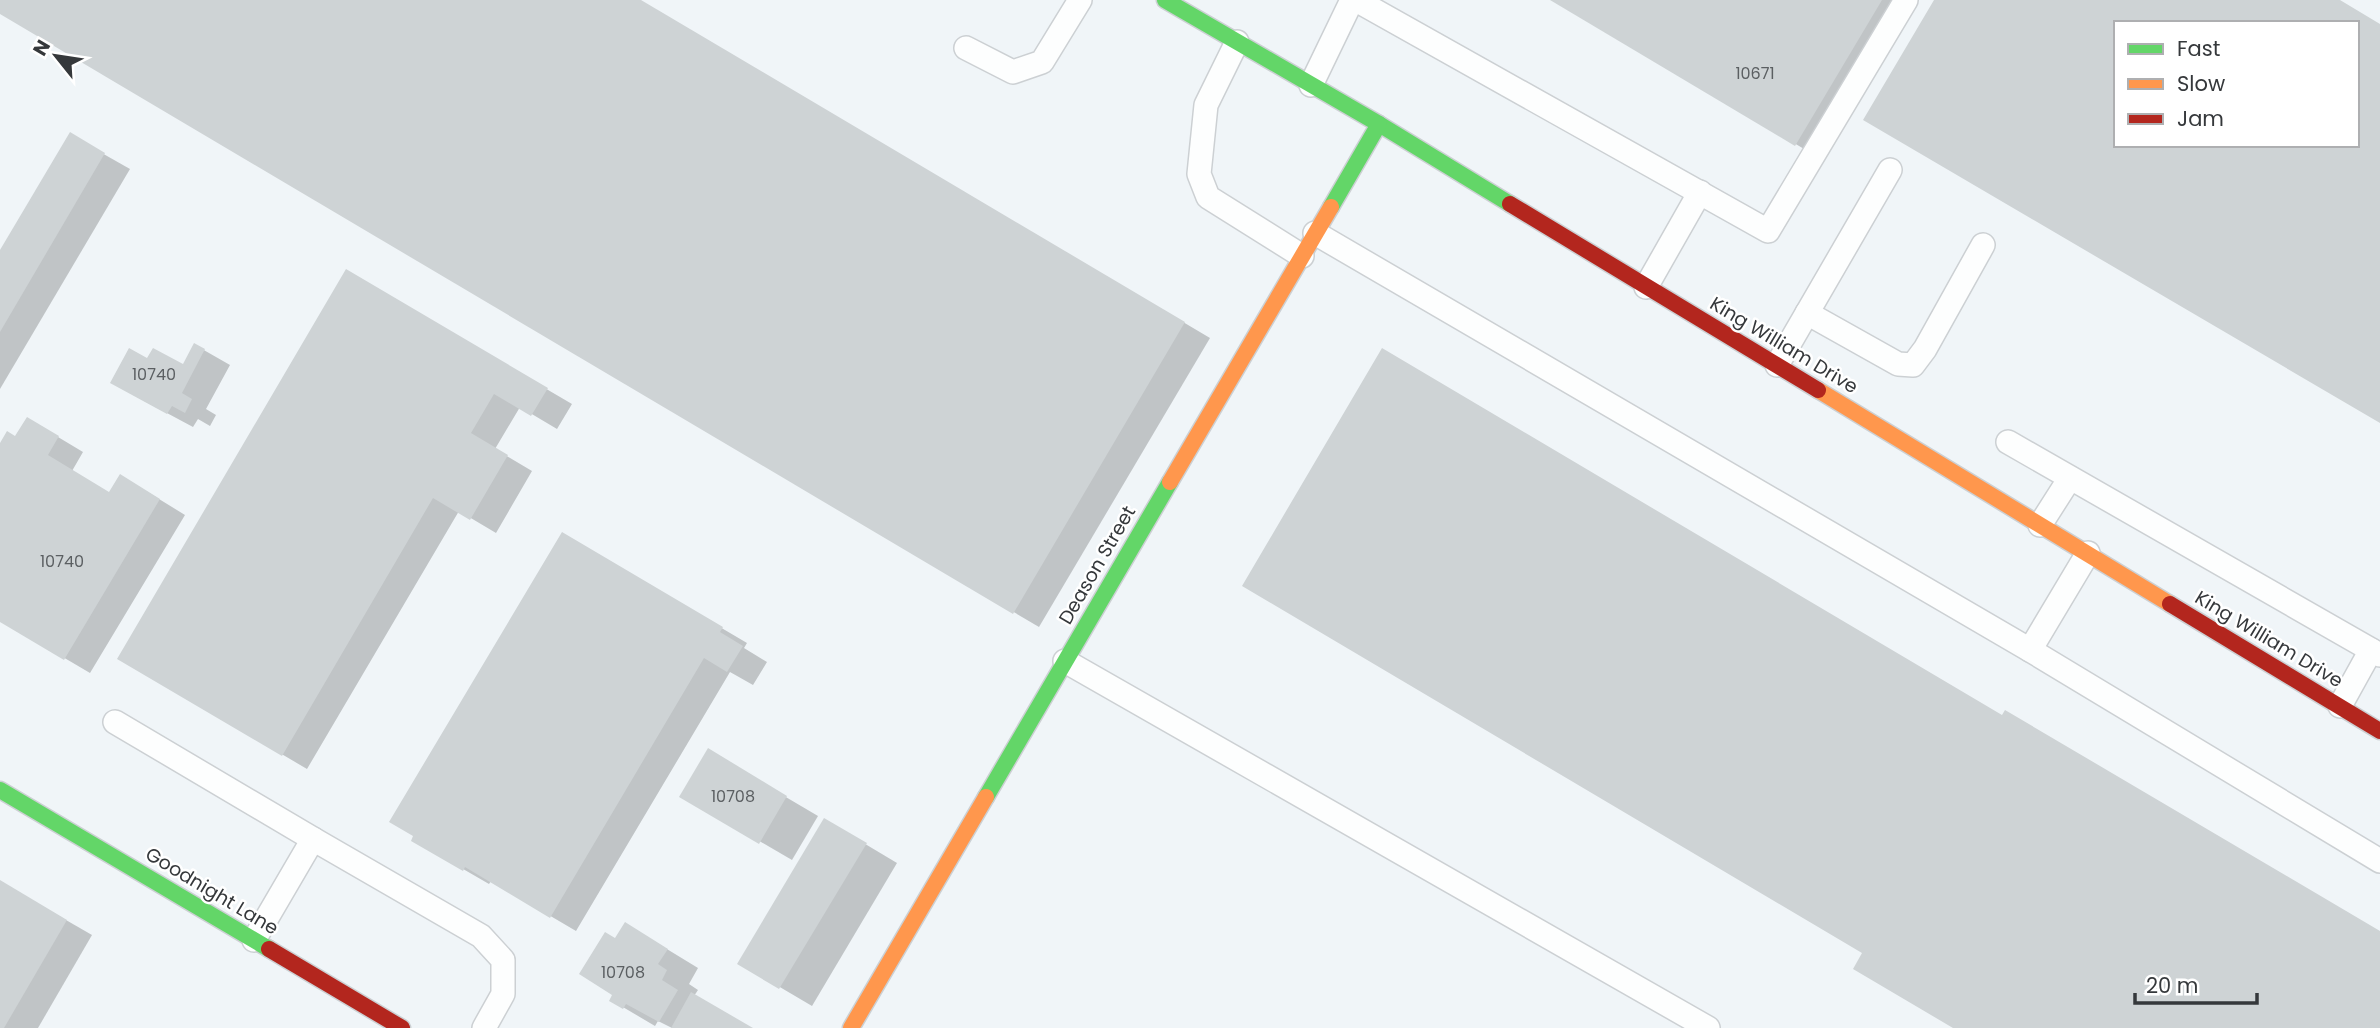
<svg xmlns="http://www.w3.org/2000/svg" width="2380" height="1028" viewBox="0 0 2380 1028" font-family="Poppins,sans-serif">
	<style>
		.shadow { fill: #0003 }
		.building { fill: #ced3d5; fill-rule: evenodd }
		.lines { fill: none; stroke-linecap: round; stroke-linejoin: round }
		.lane-casing { stroke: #ccd0d3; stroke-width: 26 }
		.fast-casing { stroke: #ccd0d3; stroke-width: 19 }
		.slow-casing { stroke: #ccd0d3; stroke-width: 19 }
		.jam-casing { stroke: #ccd0d3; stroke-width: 19 }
		.lane { stroke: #fdfefe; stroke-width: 23 }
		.fast { stroke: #63d668; stroke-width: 16 }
		.slow { stroke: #ff974d; stroke-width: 16 }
		.jam { stroke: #b3261e; stroke-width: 16 }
		.labels { text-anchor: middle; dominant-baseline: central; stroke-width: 5; stroke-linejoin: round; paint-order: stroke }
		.number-label { font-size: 16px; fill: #5b5f62 }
		.street-label { font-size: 19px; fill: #35383b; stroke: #fff }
	</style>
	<rect width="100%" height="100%" fill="#f0f5f8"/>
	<!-- shadow -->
	<g class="shadow">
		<path d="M0,0H639L1210,338L1039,627L0,12Z"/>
		<path d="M1553,0H1916L1821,159Z"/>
		<path d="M70,135L130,169L0,389V254Z"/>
		<path d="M347,272L572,404L557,429L520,407L495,449L532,471L496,533L459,511L307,769L120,659Z"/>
		<path d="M195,345L230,365L206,409L216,415L210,426L198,419L193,427L137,397L148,360L184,366Z"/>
		<path d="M28,419L83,452L72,471L110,494L146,491L185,515L90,673L0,620V446L16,438Z"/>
		<path d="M562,534L747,643L744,648L767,662L753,685L730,672L576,931L491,881L489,884L413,840Z"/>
		<path d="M708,751L818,816L792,860L682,796Z"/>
		<path d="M825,820L897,863L812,1006L739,963Z"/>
		<path d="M0,882L92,935L38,1028H0Z"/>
		<path d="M616,940L657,943L698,968L689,984L698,990L694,996L750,1028H672L658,1021L655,1026L611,1000L615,994Z"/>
	</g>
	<!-- building -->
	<g class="building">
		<path d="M0,0H641L1185,322L1013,614L0,14Z"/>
		<path d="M1550,0H1882L1795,146Z"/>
		<path d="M1934,0H2340L2380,24V423L1863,120ZM2116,23H2357V145H2116Z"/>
		<path d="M70,132L105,153L0,332V250Z"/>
		<path d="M346,269L548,388L531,416L494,394L471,433L508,455L470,520L433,498L282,756L117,659Z"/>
		<path d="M194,343L205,349L182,393L192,399L185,413L172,406L167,414L110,383L129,348L147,358L153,348L183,364Z"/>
		<path d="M1382,348L2002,715L2005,710L2380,931V1028H1953L1853,969L1862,953L1242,586Z"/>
		<path d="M27,417L59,436L48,455L109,492L120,474L160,499L64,660L0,622V443L7,431L15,436Z"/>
		<path d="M562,532L723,627L720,632L743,646L727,672L704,658L550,918L465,867L463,871L411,841L413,836L389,822Z"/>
		<path d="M708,748L787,796L759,844L679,797Z"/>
		<path d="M824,818L867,843L779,989L737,964Z"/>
		<path d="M0,880L67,920L4,1028H0Z"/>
		<path d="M625,922L668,949L658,964L667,970L662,980L678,990L659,1022L626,1004L623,1009L609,1001L612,995L579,974L605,932L615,938Z"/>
		<path d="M691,992L753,1028H671Z"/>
	</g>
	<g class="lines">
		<!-- lane casing -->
		<g class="lane-casing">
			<g id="lane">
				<path d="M1356,0L1768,231L1906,0"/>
				<path d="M1237,42L1206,105L1199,174L1208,197L1302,256"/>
				<path d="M966,48L1013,72L1042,62L1080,0"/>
				<path d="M1311,85L1352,0"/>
				<path d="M1315,233L2030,650L2380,861"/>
				<path d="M1646,287L1700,192"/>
				<path d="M1807,313L1898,364L1913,365L1925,349L1983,245"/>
				<path d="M1777,365L1890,170"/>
				<path d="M2008,442L2380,655"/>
				<path d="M2040,525L2070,478"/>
				<path d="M2030,650L2088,553"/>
				<path d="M1065,661L1708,1028"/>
				<path d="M2340,706L2371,650"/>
				<path d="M115,722L313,839L254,940"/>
				<path d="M313,839L481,936L503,960V994L484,1028"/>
			</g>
		</g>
		<!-- fast casing -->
		<g class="fast-casing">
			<g id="fast">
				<path d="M1165,0L1379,124L1510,204"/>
				<path d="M1331,207L1379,124"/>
				<path d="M0,790L269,949"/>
				<path d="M986,797L1170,482"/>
			</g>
		</g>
		<!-- slow casing -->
		<g class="slow-casing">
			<g id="slow">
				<path d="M1818,390L2170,604"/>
				<path d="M1170,482L1331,207"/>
				<path d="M851,1028L986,797"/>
			</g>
		</g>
		<!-- jam casing -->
		<g class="jam-casing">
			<g id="jam">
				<path d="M1510,204L1818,390"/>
				<path d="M2170,604L2380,731"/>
				<path d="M269,949L402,1028"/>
			</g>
		</g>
		<!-- lane -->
		<use href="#lane" class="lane"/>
		<!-- fast -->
		<use href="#fast" class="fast"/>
		<!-- slow -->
		<use href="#slow" class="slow"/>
		<!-- jam -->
		<use href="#jam" class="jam"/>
	</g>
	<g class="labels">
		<!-- number labels -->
		<g class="number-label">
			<text x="1755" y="73">10671</text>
			<text x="154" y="374">10740</text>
			<text x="62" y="561">10740</text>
			<text x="733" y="796">10708</text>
			<text x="623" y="972">10708</text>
		</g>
		<!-- street labels -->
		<g class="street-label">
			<text transform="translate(1784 345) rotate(31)">King William Drive</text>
			<text transform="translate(1097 565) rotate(-60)">Deason Street</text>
			<text transform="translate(2269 639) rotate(31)">King William Drive</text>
			<text transform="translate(212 891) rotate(31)">Goodnight Lane</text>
		</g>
	</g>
	<!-- legend -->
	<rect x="2114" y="21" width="245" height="126" fill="#ffffff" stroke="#aeafb1" stroke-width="2"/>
	<rect x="2128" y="44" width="35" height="10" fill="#63d668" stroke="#aeafb1" stroke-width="2"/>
	<text x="2177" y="56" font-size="21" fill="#35383b">Fast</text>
	<rect x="2128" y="79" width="35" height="10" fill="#ff974d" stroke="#aeafb1" stroke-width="2"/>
	<text x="2177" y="91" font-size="21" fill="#35383b">Slow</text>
	<rect x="2128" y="114" width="35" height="10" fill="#b3261e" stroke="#aeafb1" stroke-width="2"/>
	<text x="2177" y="126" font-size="21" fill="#35383b">Jam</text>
	<!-- north arrow -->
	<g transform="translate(56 56) rotate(300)" stroke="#ffffff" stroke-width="5" paint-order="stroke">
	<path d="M0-5L12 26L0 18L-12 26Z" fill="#35383b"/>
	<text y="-10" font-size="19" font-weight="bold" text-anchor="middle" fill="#35383b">N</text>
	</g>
	<!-- scale -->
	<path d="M2135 993v10h122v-10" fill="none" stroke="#35383b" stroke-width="3.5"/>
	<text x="2146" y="993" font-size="21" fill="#35383b" stroke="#ffffff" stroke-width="5" paint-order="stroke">20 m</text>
</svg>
